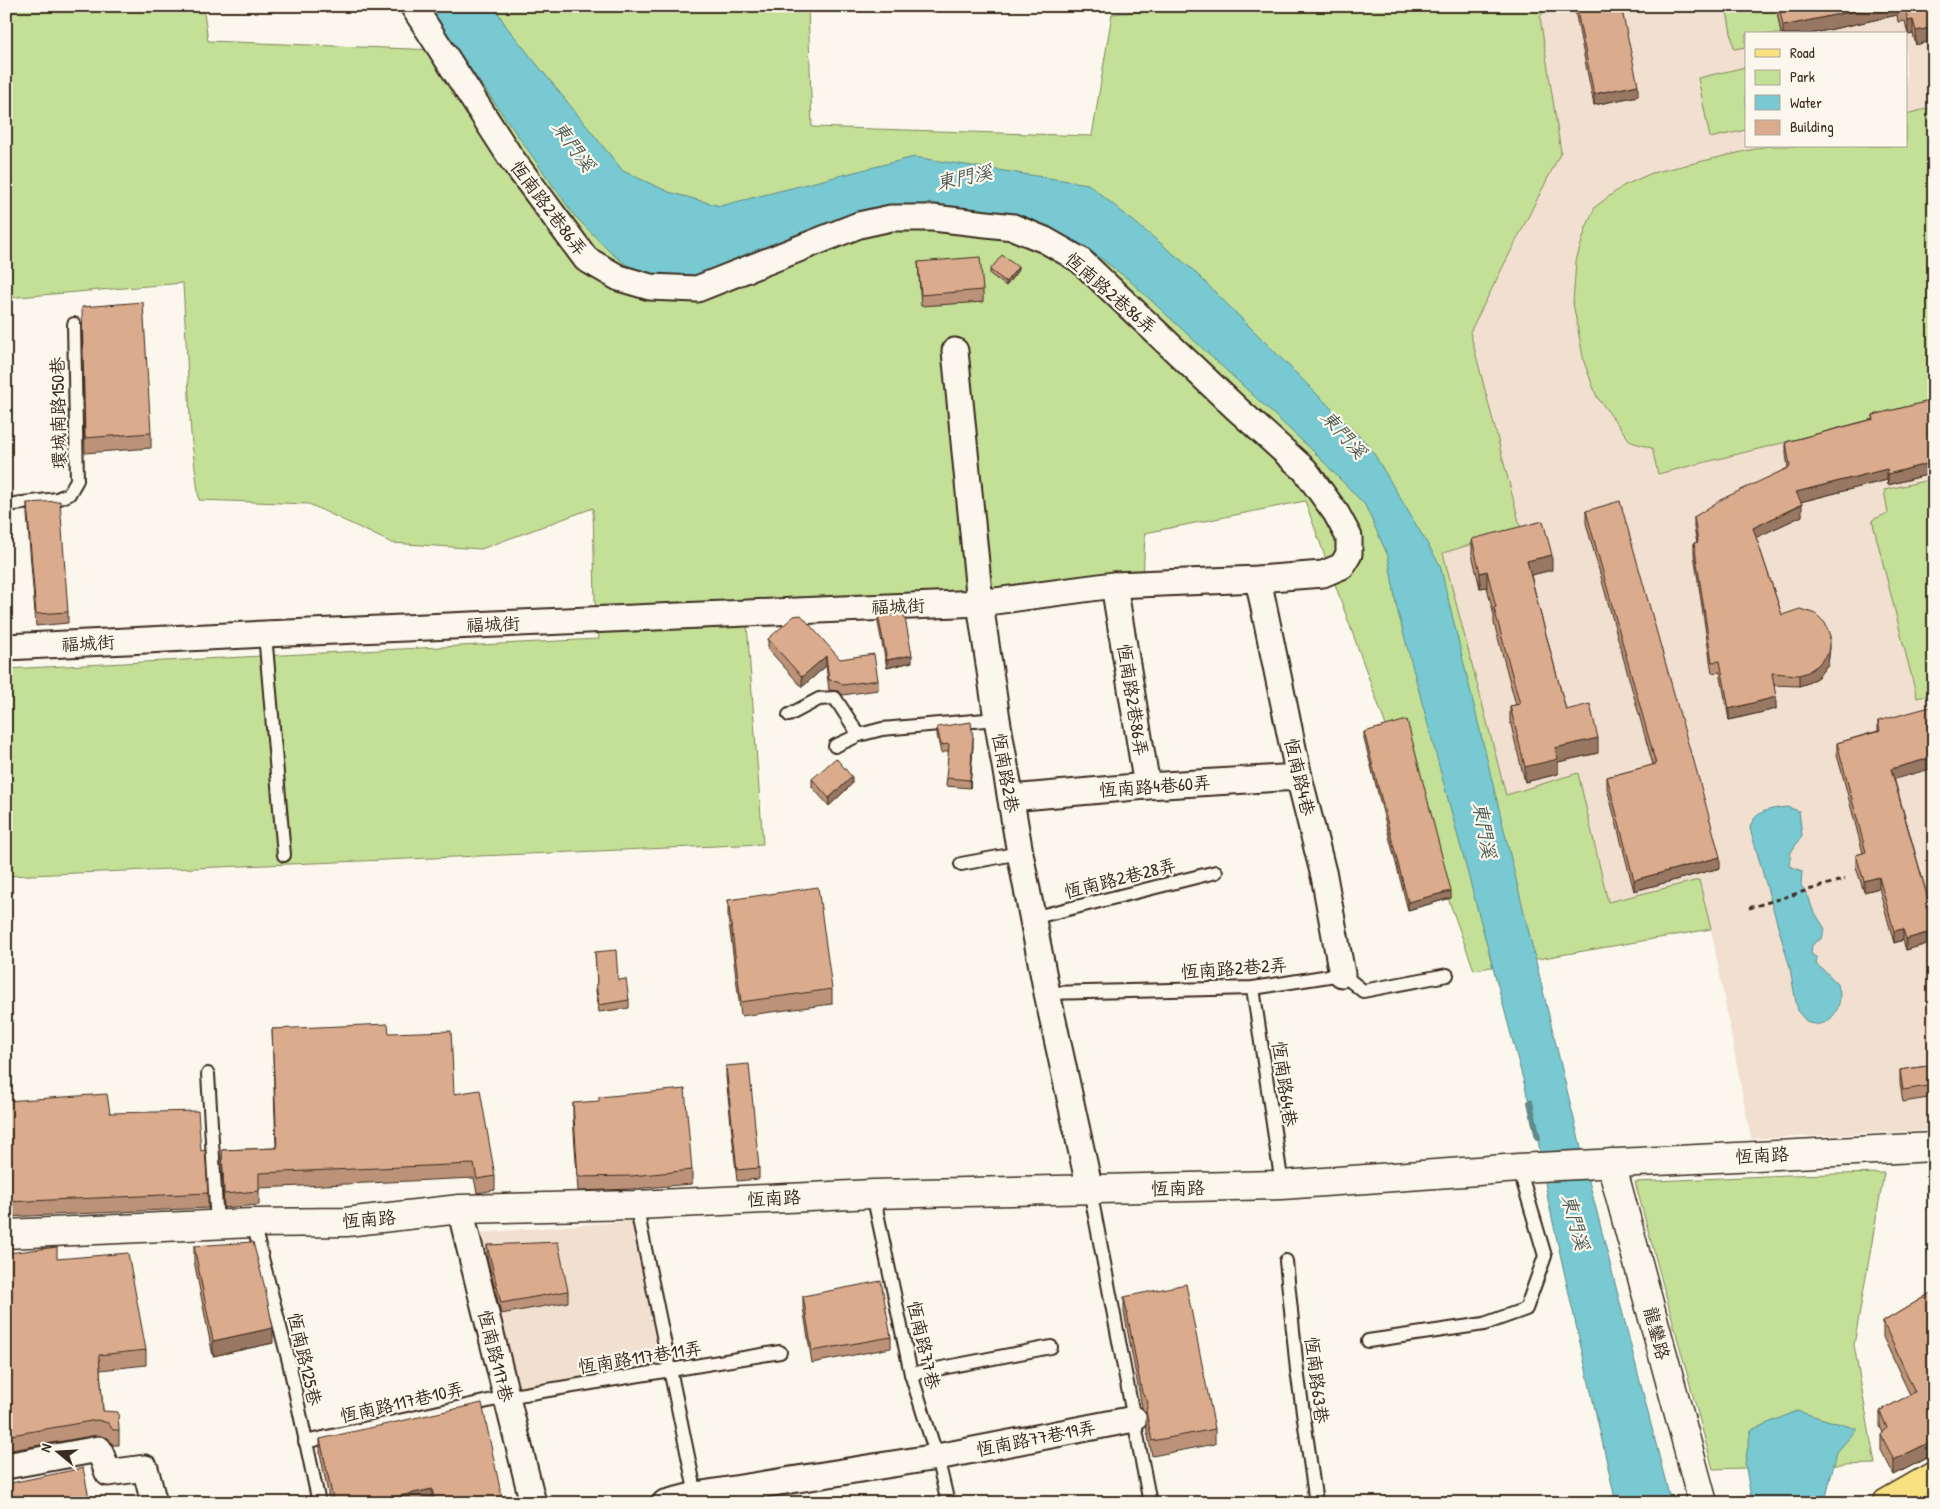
<svg xmlns="http://www.w3.org/2000/svg" width="1940" height="1509" viewBox="0 0 1940 1509" font-family="'Patrick Hand','LXGW WenKai TC',sans-serif">
	<style>
		.built { fill: #f1e0d0; fill-rule: evenodd }
		.green { fill: #c4e097; stroke: #80855a }
		.water { fill: #78c9d1; stroke: #608989 }
		.lines { fill: none; stroke-linecap: round; stroke-linejoin: round }
		.stream { stroke: #608989; stroke-width: 6 }
		.lane-casing { stroke: #3b2a1e; stroke-width: 16 }
		.street-casing { stroke: #3b2a1e; stroke-width: 29 }
		.secondary-casing { stroke: #3b2a1e; stroke-width: 31 }
		.primary-casing { stroke: #3b2a1e; stroke-width: 31 }
		.path { stroke: #3b2a1e; stroke-width: 3; stroke-dasharray: 5 4; stroke-linecap: butt }
		.lane { stroke: #fbf7ec; stroke-width: 12 }
		.street { stroke: #fbf7ec; stroke-width: 25 }
		.secondary { stroke: #fbf7ec; stroke-width: 28 }
		.primary { stroke: #f9e181; stroke-width: 28 }
		.wall { fill: #bc9379; stroke: #3b2a1e }
		.shaded-wall { fill: #997863; stroke: #3b2a1e }
		.building { fill: #dbab8d; stroke: #3b2a1e }
		.labels { text-anchor: middle; dominant-baseline: central; stroke-width: 4.5; stroke-linejoin: round; paint-order: stroke }
		.street-label { font-size: 18px; fill: #3b2a1e; stroke: #fbf7ec }
		.water-label { font-size: 19px; font-style: italic; fill: #4d5a54; stroke: #fbf7ec }
	</style>
	<rect width="100%" height="100%" fill="#fbf7ec"/>
	<filter id="ink" filterUnits="userSpaceOnUse"><feTurbulence type="fractalNoise" baseFrequency=".02" numOctaves="2"/><feDisplacementMap in="SourceGraphic" scale="10" xChannelSelector="R" yChannelSelector="G"/><feConvolveMatrix kernelMatrix="1 2 1 2 8 2 1 2 1" color-interpolation-filters="sRGB"/></filter>
	<g filter="url(#ink)">
		<!-- built -->
		<g class="built">
			<path d="M1547,6H1934V1130L1751,1139L1711,929L1699,881L1608,902L1578,773L1506,796L1443,553L1521,529L1470,332L1561,152L1540,17ZM1746,34H1906V146H1746Z"/>
			<path d="M631,1221L660,1363L502,1393L476,1233Z"/>
		</g>
		<!-- green -->
		<g class="green">
			<path d="M6,6H203L208,41L488,52L457,6H808L812,127L1092,136L1112,14L1207,6H1547L1540,17L1561,152L1470,332L1521,529L1443,553L1506,795L1578,773L1608,902L1699,880L1711,929L1474,970L1305,501L1145,533L1143,584L746,610L763,844L6,876V669L599,639L595,601L593,508L481,549L392,543L309,504L199,500L191,435L183,283L6,298Z"/>
			<path d="M1726,6H1776L1781,34H1746V47L1734,49Z"/>
			<path d="M1746,67V130L1710,138L1698,78Z"/>
			<path d="M1934,107V405L1658,474L1652,448L1631,442L1597,397L1584,362L1573,303L1576,261L1586,228L1595,207L1623,186L1652,173L1767,146H1906V114Z"/>
			<path d="M1934,479V693L1917,698L1872,520L1888,513L1884,490Z"/>
			<path d="M1884,1173L1854,1345L1875,1464L1713,1469L1635,1182L1789,1175Z"/>
		</g>
		<!-- water -->
		<g class="water">
			<path d="M426,6H494L506,26L623,171L669,192L720,206L914,157L1088,184L1192,269L1370,447L1440,565L1590,1185L1671,1503H1616L1548,1200L1536,1128L1397,609L1388,556L1365,505L1313,451L1128,279L1087,248L1040,229L940,207L690,279L657,275L628,266L610,252L574,215Z"/>
			<path d="M1787,807L1799,811L1802,836L1791,852L1789,866L1802,871L1801,885L1809,898L1812,908L1825,929L1822,938L1812,945L1811,954L1817,958L1816,964C1824,971 1833,977 1838,986C1844,999 1836,1021 1820,1024C1817,1025 1812,1023 1808,1023L1799,1013L1796,1003L1790,968L1750,828C1754,810 1771,809 1787,807Z"/>
			<path d="M1797,1411L1857,1429L1837,1452L1825,1501L1821,1503H1752L1745,1463L1751,1430Z"/>
		</g>
		<g class="lines">
			<!-- stream -->
			<path class="stream" d="M1530,1102L1538,1138"/>
			<!-- lane casing -->
			<g class="lane-casing">
				<g id="lane">
					<path d="M6,505L57,499L69,494L77,480L74,324"/>
					<path d="M265,634L284,855"/>
					<path d="M789,715L819,699L835,698L859,735"/>
					<path d="M835,746L859,735L882,729L997,719"/>
					<path d="M961,864L1020,853"/>
					<path d="M1032,918L1216,872"/>
					<path d="M1253,988L1282,1185"/>
					<path d="M1047,993L1253,988L1342,974L1363,991L1447,975"/>
					<path d="M208,1074L217,1225"/>
					<path d="M1090,1190L1150,1503"/>
					<path d="M873,1194L911,1374L937,1457L948,1503"/>
					<path d="M636,1205L696,1495"/>
					<path d="M253,1223L289,1362L319,1503"/>
					<path d="M1286,1261L1297,1370L1316,1503"/>
					<path d="M1368,1341L1484,1324L1526,1309L1545,1256L1519,1168"/>
					<path d="M911,1374L1051,1347"/>
					<path d="M305,1442L506,1397L780,1352"/>
				</g>
			</g>
			<!-- street casing -->
			<g class="street-casing">
				<g id="street">
					<path d="M955,351L980,603L997,719L1020,853L1047,993L1090,1190"/>
					<path d="M1258,579L1299,777L1324,876L1342,974"/>
					<path d="M1114,585L1147,786"/>
					<path d="M6,647L265,634L980,603L1114,585L1258,579L1323,574L1342,566L1349,554V537L1336,513L1305,470L1236,408L1080,260L1045,240L1013,227L933,218H891L859,225L697,289L650,287L619,278L586,259L511,158L413,6"/>
					<path d="M1011,798L1147,786L1299,777"/>
					<path d="M460,1209L533,1503"/>
					<path d="M6,1466L99,1449L108,1473L145,1468L154,1503"/>
					<path d="M665,1503L696,1495L937,1457L1134,1419"/>
				</g>
			</g>
			<!-- secondary casing -->
			<g class="secondary-casing">
				<g id="secondary">
					<path d="M1611,1163L1703,1503"/>
					<path d="M6,1234L253,1223L346,1222L460,1209L636,1205L873,1194L1282,1185L1519,1168L1934,1147"/>
				</g>
			</g>
			<!-- primary casing -->
			<g class="primary-casing">
				<path id="primary" d="M1887,1503L1934,1476"/>
			</g>
			<!-- path -->
			<path class="path" d="M1749,908L1845,879"/>
			<!-- lane -->
			<use href="#lane" class="lane"/>
			<!-- street -->
			<use href="#street" class="street"/>
			<!-- secondary -->
			<use href="#secondary" class="secondary"/>
			<!-- primary -->
			<use href="#primary" class="primary"/>
		</g>
		<!-- wall -->
		<g class="wall">
			<path d="M1574,6H1621L1638,96L1594,105Z"/>
			<path d="M1776,6H1934L1916,45L1913,34L1908,35L1905,21L1898,22L1897,15L1810,34H1781Z"/>
			<path d="M918,262L983,290V302L921,306Z"/>
			<path d="M990,270H1018L1006,286L990,274Z"/>
			<path d="M82,322L151,433V448L85,453Z"/>
			<path d="M1934,400V473L1888,485L1887,480L1800,502L1802,516L1756,537L1782,615L1830,647L1828,664L1818,677L1808,683L1799,686L1774,685L1776,709L1729,720L1720,672L1712,673L1694,554V543H1697L1694,528V517L1788,468L1786,454V442L1873,419V415Z"/>
			<path d="M27,503L68,612V623L36,626L27,514Z"/>
			<path d="M1586,511L1720,868L1634,891L1607,788V777L1653,765L1586,523Z"/>
			<path d="M1472,539L1552,570L1531,575L1539,608L1566,710L1598,753L1558,762V774L1525,782L1510,721V706L1516,705L1494,623V616L1487,587L1480,588L1472,554Z"/>
			<path d="M878,615L912,662L887,668L878,623Z"/>
			<path d="M768,639L840,659L878,680V690L843,695L838,691L829,690L826,666L802,687L768,649Z"/>
			<path d="M1878,721L1934,920V952V951L1930,952L1927,944L1906,950L1903,940L1894,943L1879,888L1864,892L1856,867V855L1863,853L1837,754V743L1878,731Z"/>
			<path d="M937,727L973,745L970,788L946,786L949,751L941,753L937,735Z"/>
			<path d="M1364,732L1451,898L1408,910L1364,739Z"/>
			<path d="M812,779L852,784L829,806L812,787Z"/>
			<path d="M728,900L832,989V1004L741,1016L728,915Z"/>
			<path d="M595,952L618,980L629,1000V1008L599,1012L596,991V984L597,983Z"/>
			<path d="M272,1029L389,1033L454,1094L495,1176V1190L477,1193L474,1178L259,1188V1205L224,1208L222,1164V1150L276,1148Z"/>
			<path d="M1934,1065V1097L1903,1102L1900,1082V1070Z"/>
			<path d="M726,1066L759,1168V1179L737,1181L726,1077Z"/>
			<path d="M6,1101L110,1113L201,1151L208,1193V1208L6,1217Z"/>
			<path d="M573,1103L692,1170V1184L632,1189L578,1191L573,1117Z"/>
			<path d="M487,1245L568,1291V1302L501,1314L487,1257Z"/>
			<path d="M194,1246L273,1343L213,1356L194,1261Z"/>
			<path d="M6,1256L57,1259L146,1350V1365L100,1370L103,1411L119,1430V1445H113L108,1438L97,1435L6,1451Z"/>
			<path d="M1934,1291V1454L1894,1475L1881,1450V1435L1883,1433L1880,1426V1411L1910,1395L1883,1337V1322Z"/>
			<path d="M803,1296L891,1337V1348L812,1363L803,1307Z"/>
			<path d="M1124,1297L1215,1429V1444L1152,1456L1146,1426V1413L1142,1408L1124,1312Z"/>
			<path d="M320,1439L503,1503H330L320,1453Z"/>
			<path d="M6,1484L90,1503H7Z"/>
		</g>
		<!-- shaded-wall -->
		<g class="shaded-wall">
			<path d="M1877,6H1897V15L1810,34H1783V26Z"/>
			<path d="M1913,20V34L1908,35V21Z"/>
			<path d="M1934,27V40L1916,45V31Z"/>
			<path d="M1638,85V96L1594,105V94Z"/>
			<path d="M1018,267V270L1006,286V282Z"/>
			<path d="M1934,462V473L1888,485V474Z"/>
			<path d="M1887,469V480L1796,503V492Z"/>
			<path d="M1802,504V516L1753,539V528Z"/>
			<path d="M1552,555V570L1527,576V561Z"/>
			<path d="M1487,571V587L1480,588V573Z"/>
			<path d="M1830,636V647L1828,664L1818,677L1808,683L1799,686V675Z"/>
			<path d="M912,655V662L887,668V660Z"/>
			<path d="M826,656V666L802,687V677Z"/>
			<path d="M1776,697V709L1729,720V709Z"/>
			<path d="M973,738V745L970,788V780Z"/>
			<path d="M1598,738V753L1558,762V774L1525,782V767L1555,748Z"/>
			<path d="M1934,757V768L1891,780V769Z"/>
			<path d="M852,777V784L829,806V798Z"/>
			<path d="M1720,857V868L1634,891V880Z"/>
			<path d="M1879,877V888L1864,892V881Z"/>
			<path d="M1451,891V898L1408,910V902Z"/>
			<path d="M1903,929V940L1894,943V931Z"/>
			<path d="M1927,933V944L1906,950V939Z"/>
			<path d="M1934,940V951L1930,952V941Z"/>
			<path d="M273,1328V1343L213,1356V1341Z"/>
			<path d="M1934,1440V1454L1894,1475V1460Z"/>
			<path d="M432,1489V1503H367Z"/>
		</g>
		<!-- building -->
		<g class="building">
			<path d="M1576,6H1621L1638,85L1594,94Z"/>
			<path d="M1779,6H1877L1783,26Z"/>
			<path d="M1898,6H1934V27L1916,31L1913,20L1908,21L1905,7L1898,8Z"/>
			<path d="M1002,255L1018,267L1006,282L990,270Z"/>
			<path d="M980,257L983,290L921,295L918,262Z"/>
			<path d="M143,302L151,433L85,438L82,307Z"/>
			<path d="M1934,400V462L1888,474L1887,469L1796,492L1802,504L1753,528L1782,615L1800,609L1816,614L1825,623L1830,636L1828,653L1818,665L1808,672L1799,675L1772,673L1776,697L1729,709L1720,661L1712,662L1694,543L1698,542L1694,517L1722,499L1790,467L1786,442L1874,419L1873,415Z"/>
			<path d="M60,501L68,612L36,614L27,503Z"/>
			<path d="M1620,501L1691,754H1692L1720,857L1634,880L1607,777L1656,764L1586,511Z"/>
			<path d="M1543,521L1552,555L1527,561L1539,608L1566,710L1590,704L1598,738L1555,748L1558,759L1525,767L1510,706L1520,704L1494,608L1496,607L1487,571L1480,573L1472,539Z"/>
			<path d="M904,613L912,655L887,660L878,615Z"/>
			<path d="M801,615L840,659L874,654L878,680L843,685L838,681L829,680L826,656L802,677L768,639L794,616Z"/>
			<path d="M1934,706V757L1891,769L1934,920V941V940L1930,941L1927,933L1906,939L1903,929L1894,931L1879,877L1864,881L1856,855L1866,852L1837,743L1880,731L1878,721Z"/>
			<path d="M1407,720L1451,891L1408,902L1364,732Z"/>
			<path d="M971,722L973,738L970,780L946,778L949,744L941,745L937,727Z"/>
			<path d="M836,758L852,777L829,798L812,779Z"/>
			<path d="M818,887L832,989L741,1002L728,900Z"/>
			<path d="M616,950L618,980L626,979L629,1000L599,1005L596,984L597,983L595,952Z"/>
			<path d="M388,1024L389,1033L451,1031L454,1094L480,1090L495,1176L477,1179L474,1164L259,1173V1191L224,1194L222,1150L277,1148L272,1029Z"/>
			<path d="M749,1064L759,1168L737,1170L726,1066Z"/>
			<path d="M1934,1065V1085L1903,1090L1900,1070Z"/>
			<path d="M685,1089L692,1170L632,1176L578,1177L573,1103L599,1101V1097Z"/>
			<path d="M107,1094L110,1113L198,1111L201,1151L205,1150L208,1193L6,1202V1101Z"/>
			<path d="M253,1242L265,1288L273,1328L213,1341L194,1246Z"/>
			<path d="M558,1242L568,1291L501,1303L487,1245Z"/>
			<path d="M57,1247V1259L128,1253L146,1350L99,1355L103,1411L118,1412L119,1430H113L108,1423L97,1420L6,1436V1256L8,1253Z"/>
			<path d="M881,1281L891,1337L812,1351L803,1296Z"/>
			<path d="M1186,1284L1215,1429L1152,1441L1146,1411L1148,1402L1142,1393L1124,1297Z"/>
			<path d="M1934,1291V1440L1894,1460L1881,1435L1887,1428L1880,1411L1915,1392L1883,1322Z"/>
			<path d="M482,1403L503,1503H435L432,1489L367,1503H334L320,1439Z"/>
			<path d="M83,1468L90,1503H19V1500L10,1501L6,1484Z"/>
		</g>
	</g>
	<g class="labels">
		<!-- street labels -->
		<g class="street-label">
			<text transform="translate(549 208) rotate(53)">恆南路2巷86弄</text>
			<text transform="translate(1111 293) rotate(41)">恆南路2巷86弄</text>
			<text transform="translate(58 413) rotate(-91)">環城南路150巷</text>
			<text transform="translate(898 606) rotate(-2)">福城街</text>
			<text transform="translate(493 624) rotate(-2)">福城街</text>
			<text transform="translate(88 643) rotate(-3)">福城街</text>
			<text transform="translate(1133 700) rotate(81)">恆南路2巷86弄</text>
			<text transform="translate(1006 773) rotate(80)">恆南路2巷</text>
			<text transform="translate(1300 777) rotate(77)">恆南路4巷</text>
			<text transform="translate(1155 786) rotate(-4)">恆南路4巷60弄</text>
			<text transform="translate(1120 878) rotate(-14)">恆南路2巷28弄</text>
			<text transform="translate(1234 968) rotate(-4)">恆南路2巷2弄</text>
			<text transform="translate(1285 1084) rotate(82)">恆南路64巷</text>
			<text transform="translate(1762 1155) rotate(-3)">恆南路</text>
			<text transform="translate(1178 1188) rotate(-1)">恆南路</text>
			<text transform="translate(774 1198) rotate(-3)">恆南路</text>
			<text transform="translate(369 1219) rotate(-5)">恆南路</text>
			<text transform="translate(1657 1333) rotate(75)">龍鑾路</text>
			<text transform="translate(924 1345) rotate(77)">恆南路77巷</text>
			<text transform="translate(496 1356) rotate(76)">恆南路117巷</text>
			<text transform="translate(640 1357) rotate(-9)">恆南路117巷11弄</text>
			<text transform="translate(305 1359) rotate(77)">恆南路125巷</text>
			<text transform="translate(1317 1380) rotate(83)">恆南路63巷</text>
			<text transform="translate(402 1402) rotate(-13)">恆南路117巷10弄</text>
			<text transform="translate(1036 1438) rotate(-11)">恆南路77巷19弄</text>
		</g>
		<!-- water labels -->
		<g class="water-label">
			<text transform="translate(574 146) rotate(54)">東門溪</text>
			<text transform="translate(964 177) rotate(-12)">東門溪</text>
			<text transform="translate(1344 434) rotate(48)">東門溪</text>
			<text transform="translate(1485 830) rotate(80)">東門溪</text>
			<text transform="translate(1576 1222) rotate(75)">東門溪</text>
		</g>
	</g>
	<!-- margin -->
	<rect width="1940" height="1509" fill="none" stroke="#fbf7ec" stroke-width="25"/>
	<rect x="12" y="12" width="1915" height="1484" fill="none" stroke="#3b2a1e" stroke-width="2" filter="url(#ink)"/>
	<!-- legend -->
	<rect x="1745" y="32" width="162" height="115" fill="#fbf7ec" stroke="#aea59a"/>
	<rect x="1755" y="49" width="25" height="8" fill="#f9e181" stroke="#aea59a"/>
	<text x="1790" y="58" font-size="15" fill="#3b2a1e">Road</text>
	<rect x="1755" y="70" width="25" height="15" fill="#c4e097" stroke="#aea59a"/>
	<text x="1790" y="82" font-size="15" fill="#3b2a1e">Park</text>
	<rect x="1755" y="95" width="25" height="15" fill="#78c9d1" stroke="#aea59a"/>
	<text x="1790" y="108" font-size="15" fill="#3b2a1e">Water</text>
	<rect x="1755" y="120" width="25" height="15" fill="#dbab8d" stroke="#aea59a"/>
	<text x="1790" y="132" font-size="15" fill="#3b2a1e">Building</text>
	<!-- north arrow -->
	<g transform="translate(58 1452) rotate(288)" stroke="#fbf7ec" stroke-width="4" paint-order="stroke">
	<path d="M0-4L9 19L0 12L-9 19Z" fill="#3b2a1e"/>
	<text y="-8" font-size="14" font-weight="bold" text-anchor="middle" fill="#3b2a1e">N</text>
	</g>
</svg>
